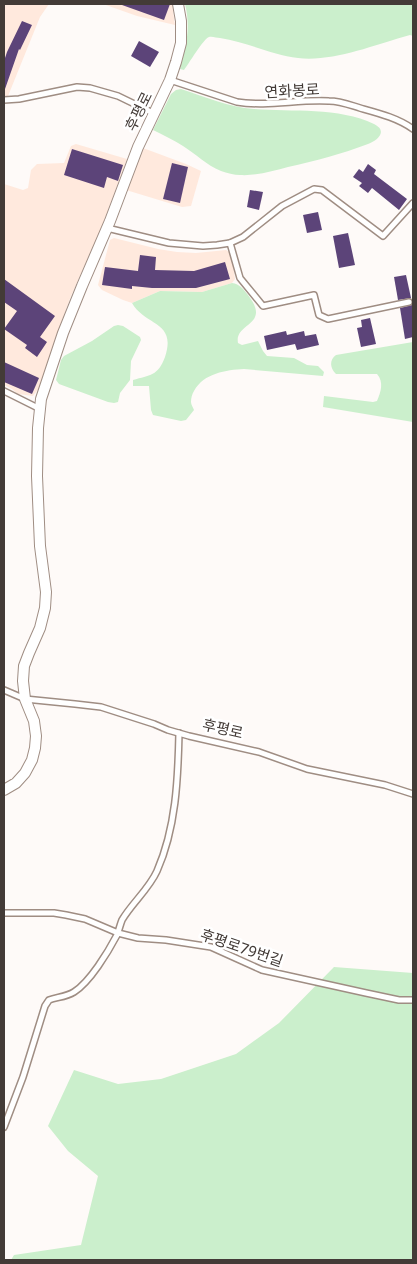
<svg xmlns="http://www.w3.org/2000/svg" width="417" height="1264" viewBox="0 0 417 1264" font-family="'Noto Sans','Noto Sans KR',sans-serif">
	<style>
		.built { fill: #ffe9dd }
		.green { fill: #cbefcc }
		.building { fill: #5c4479 }
		.lines { fill: none; stroke-linecap: round; stroke-linejoin: round }
		.lane-casing { stroke: #9f8d83; stroke-width: 8 }
		.street-casing { stroke: #9f8d83; stroke-width: 12 }
		.lane { stroke: #fff; stroke-width: 5 }
		.street { stroke: #fff; stroke-width: 10 }
		.labels { text-anchor: middle; dominant-baseline: central; stroke-width: 5; stroke-linejoin: round; paint-order: stroke }
		.street-label { font-size: 15px; fill: #433b37; stroke: #fff }
	</style>
	<rect width="100%" height="100%" fill="#fefaf8"/>
	<!-- built -->
	<g class="built">
		<path d="M4,4H49L40,17L8,96H4Z"/>
		<path d="M103,4H172L175,25L137,16Z"/>
		<path d="M76,144L127,159L101,229L71,296L55,339L40,387L33,396L18,394L12,389L4,385V184L23,190L28,188L31,170L37,164L64,163L71,146Z"/>
		<path d="M143,148L186,164L201,171L191,206L182,207L126,190Z"/>
		<path d="M114,238L158,249L177,252L196,253L226,250L229,252L233,265L235,279L232,283L202,292L160,291L132,303L123,300L102,290L98,285L110,240Z"/>
	</g>
	<!-- green -->
	<g class="green">
		<path d="M185,4H413V36L410,35L403,37C372,46 331,62 298,58C272,55 247,42 220,38C217,38 212,36 209,37C204,38 188,65 184,70L180,69C186,45 191,29 185,4Z"/>
		<path d="M181,89C205,97 229,107 254,109C292,112 339,107 374,124C388,131 378,140 368,144C342,154 315,161 288,167C273,171 256,176 240,175C234,175 227,173 221,171C206,165 196,154 183,146C174,140 163,135 153,130L171,94L176,90Z"/>
		<path d="M232,283C240,284 243,289 248,295C272,326 234,322 238,343L242,345L258,341L263,351L267,356L294,358L307,365L318,366L324,372L323,376L244,369C226,370 204,373 194,391C192,394 191,398 191,402C191,405 193,407 194,410L186,420L181,421L153,415L151,410L149,386H133V380C150,375 158,376 165,357C177,321 145,326 132,303L160,291L202,292Z"/>
		<path d="M118,325L123,326L140,337L141,340L131,361L130,380L120,393L118,402L114,403L108,402L59,384L56,380L61,360L64,356L92,341L114,326Z"/>
		<path d="M413,342V422L323,407L324,396L373,402L377,401C381,392 384,382 377,374H336C330,368 329,360 336,355Z"/>
		<path d="M334,967L413,973V1260H11L14,1255L81,1245L98,1176L68,1151L48,1126L74,1070L118,1084L161,1079L236,1054L279,1023Z"/>
	</g>
	<!-- building -->
	<g class="building">
		<path d="M122,4H170L164,20L122,5Z"/>
		<path d="M22,21L32,25L20,50L19,49L5,89H4V61L7,52Z"/>
		<path d="M139,41L159,52L150,67L131,56Z"/>
		<path d="M72,149L123,165L118,181L107,177L104,188L64,175Z"/>
		<path d="M172,163L188,167L180,203L163,199Z"/>
		<path d="M368,164L376,170L374,174L407,199L399,210L372,188L368,193L359,186L362,183L353,177L359,169L363,172Z"/>
		<path d="M250,190L263,192L259,210L247,207Z"/>
		<path d="M318,212L322,230L307,233L303,215Z"/>
		<path d="M348,233L355,265L339,268L333,236Z"/>
		<path d="M140,255L156,257L155,270L194,271L225,262L230,279L196,288H152L132,286V289L102,285L105,267L138,271Z"/>
		<path d="M406,275L411,298L398,300L394,277Z"/>
		<path d="M4,279L55,316L40,337L47,342L37,357L25,348L27,345L4,329L17,311L4,302Z"/>
		<path d="M412,305L413,313V337L405,339L400,308Z"/>
		<path d="M370,318L376,344L361,347L357,328L362,327L361,320Z"/>
		<path d="M286,331L287,335L304,331L305,336L316,334L319,345L297,350L295,344L267,350L264,336Z"/>
		<path d="M4,362L39,378L32,394L4,382Z"/>
	</g>
	<g class="lines">
		<!-- lane casing -->
		<g class="lane-casing">
			<g id="lane">
				<path d="M170,80L237,102C268,107 298,99 329,101C340,101 350,105 360,108C378,113 398,118 413,129"/>
				<path d="M4,100L19,99L77,87L90,88L118,96L153,113"/>
				<path d="M107,228L169,243L203,246L217,245L230,243L243,237L282,206L314,189L322,190L383,236L413,203"/>
				<path d="M230,243L240,278L263,306L314,295L319,315L328,319L409,302"/>
				<path d="M4,391L40,409"/>
				<path d="M4,690L25,699L75,704L101,707L154,724L168,730L189,736L259,752L307,769L385,785L413,794"/>
				<path d="M4,913H54L66,915L85,919L118,933L138,938L166,940L211,947L262,970L366,993L399,1000H413"/>
				<path d="M4,1127L23,1077L45,1006L49,1000C57,997 66,997 74,992C90,982 108,952 117,935C119,930 120,925 122,920C132,903 149,889 157,871C176,828 178,779 179,733"/>
			</g>
		</g>
		<!-- street casing -->
		<g class="street-casing">
			<path id="street" d="M4,790L16,783L25,773L32,760L35,748L36,736L34,721L25,699L23,681L24,666L29,653L40,628L45,608L46,592L40,546L37,476L38,428L41,399L63,333L82,286L110,221L138,147L170,80L176,62L181,43V21L178,4"/>
		</g>
		<!-- lane -->
		<use href="#lane" class="lane"/>
		<!-- street -->
		<use href="#street" class="street"/>
	</g>
	<g class="labels">
		<!-- street labels -->
		<g class="street-label">
			<text transform="translate(292 90) rotate(-3)">연화봉로</text>
			<text transform="translate(138 111) rotate(-64)">후평로</text>
			<text transform="translate(223 728) rotate(13)">후평로</text>
			<text transform="translate(242 947) rotate(19)">후평로79번길</text>
		</g>
	</g>
	<!-- border -->
	<rect width="417" height="1264" fill="none" stroke="#433b37" stroke-width="10"/>
</svg>
